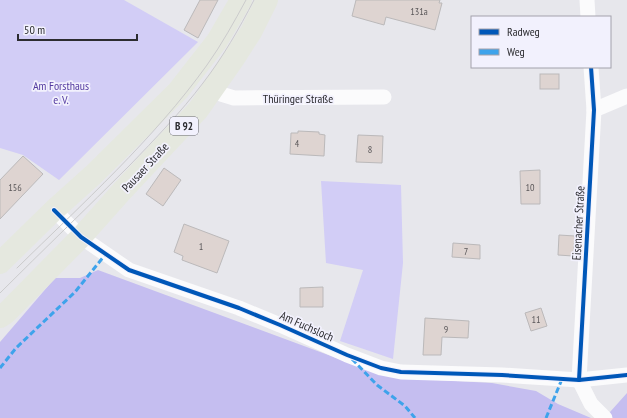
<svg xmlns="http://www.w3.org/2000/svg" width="627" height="418" viewBox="0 0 627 418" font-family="'PT Sans Narrow',sans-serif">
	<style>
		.green { fill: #d2cdf6 }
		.forest { fill: #c5bef0 }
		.building { fill: #ded4d1; stroke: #bbb9ba }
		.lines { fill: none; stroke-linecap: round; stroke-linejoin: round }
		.minor { stroke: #fbfbfc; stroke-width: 15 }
		.primary { stroke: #e5e8df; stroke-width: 22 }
		.tram { stroke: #cbcbcc; stroke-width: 1 }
		.quiet { stroke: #3ea3eb; stroke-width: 3; stroke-dasharray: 6 3; stroke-linecap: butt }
		.cycleway-casing { stroke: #f2f1fd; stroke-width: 6 }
		.cycleway { stroke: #0057b8; stroke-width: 4 }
		.labels { text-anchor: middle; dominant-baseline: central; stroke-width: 3.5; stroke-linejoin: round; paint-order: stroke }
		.number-label { font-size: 10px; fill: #5a5759 }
		.shield { fill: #f2f1fd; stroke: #67676e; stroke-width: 1 }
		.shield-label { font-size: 11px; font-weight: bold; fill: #2c2c30 }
		.park-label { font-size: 12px; fill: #543ba0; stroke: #f2f1fd }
		.street-label { font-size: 12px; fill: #2c2c30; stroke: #f2f1fd }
	</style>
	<rect width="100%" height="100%" fill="#e7e7ec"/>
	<!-- green -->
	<g class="green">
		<path d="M0,0H124L198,42L59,180L23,155L0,148Z"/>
		<path d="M321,181L401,185L403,263L393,359L340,341L363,270L326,263Z"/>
	</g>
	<!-- forest -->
	<g class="forest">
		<path d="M98,270L358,366L419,379L492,383L536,391L558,404L591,418H0V342L55,278H80Z"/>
		<path d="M627,393V418H594L610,412Z"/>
	</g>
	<!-- building -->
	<g class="building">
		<path d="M200,0H218L198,38L184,30Z"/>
		<path d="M356,0H440L439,3H442L435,30L386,17L384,25L352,16Z"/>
		<rect x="540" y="74" width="19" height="15"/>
		<path d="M298,131L319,132V134L325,135L324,156L290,154L291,133H298Z"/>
		<path d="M358,135L383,136L382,163L356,162Z"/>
		<path d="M23,156L43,174L0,219V180Z"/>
		<path d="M164,168L181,180L163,206L146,194Z"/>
		<path d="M540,170V204H521L520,171Z"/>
		<path d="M184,224L229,241L217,273L182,260L183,256L174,252Z"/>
		<path d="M559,235L575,236L573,256L558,255Z"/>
		<path d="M453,243L480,245V259L452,257Z"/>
		<path d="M323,287V307H300V288Z"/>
		<path d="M541,308L547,326L531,331L525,313Z"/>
		<path d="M425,318L469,321L468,338L442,337L441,355H423Z"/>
	</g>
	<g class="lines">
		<!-- minor -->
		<g class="minor">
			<path d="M587,0L588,17"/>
			<path d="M214,89L221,94L234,98L384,97"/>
			<path d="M594,110L627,96"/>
			<path d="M54,210L81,237L129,270L239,308L280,325L347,355L381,368L401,372L502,375L579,380L627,375"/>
			<path d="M579,380L594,110L591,67"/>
			<path d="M579,380L591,404L605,418"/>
		</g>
		<!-- primary -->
		<g class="primary">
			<path d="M0,263L54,210L93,175L178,91L217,41L241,0"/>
			<path d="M0,317L6,313L81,237L122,191L198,110L233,60L251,32L267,0"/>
		</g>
		<!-- tram -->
		<g class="tram">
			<path d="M17,268C82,204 154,139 207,65C222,44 234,22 246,0"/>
			<path d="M0,293C43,250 87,208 130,165C155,139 181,112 203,83C223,57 239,29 254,0"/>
		</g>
		<!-- quiet -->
		<g class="quiet">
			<path d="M352,359L377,385L405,406L415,418"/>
			<path d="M0,368L16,348L75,292L105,255"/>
			<path d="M546,418L562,379"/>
		</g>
		<!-- cycleway casing -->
		<g class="cycleway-casing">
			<g id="cycleway">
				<path d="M54,210L81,237L129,270L239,308L280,325L347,355L381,368L401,372L502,375L579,380L627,375"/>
				<path d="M579,380L594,110L591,67"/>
			</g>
		</g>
		<!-- cycleway -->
		<use href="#cycleway" class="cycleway"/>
	</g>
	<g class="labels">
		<!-- number labels -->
		<g class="number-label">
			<text x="419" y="11">131a</text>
			<text x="297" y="143">4</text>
			<text x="370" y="149">8</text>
			<text x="15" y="187">156</text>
			<text x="530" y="187">10</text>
			<text x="201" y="246">1</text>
			<text x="466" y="251">7</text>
			<text x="536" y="319">11</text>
			<text x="446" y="329">9</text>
		</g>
		<!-- shield labels -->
		<rect class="shield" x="170" y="117" width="28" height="18" rx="3"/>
		<g class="shield-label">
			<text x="184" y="126">B 92</text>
		</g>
		<!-- park labels -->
		<g class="park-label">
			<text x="61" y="85">Am Forsthaus<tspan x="61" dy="14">e. V.</tspan></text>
		</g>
		<!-- street labels -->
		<g class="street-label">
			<text x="298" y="98">Thüringer Straße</text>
			<text transform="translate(145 167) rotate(-47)">Pausaer Straße</text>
			<text transform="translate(578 223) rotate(-87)">Eisenacher Straße</text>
			<text transform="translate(307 326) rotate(24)">Am Fuchsloch</text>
		</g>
	</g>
	<!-- legend -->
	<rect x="471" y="16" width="140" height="52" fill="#f2f1fd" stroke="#a3a2ab"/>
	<rect x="479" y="29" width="20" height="6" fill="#0057b8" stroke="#a3a2ab"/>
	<text x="507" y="36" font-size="12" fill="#2c2c30">Radweg</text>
	<rect x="479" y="49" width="20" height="6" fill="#3ea3eb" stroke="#a3a2ab"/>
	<text x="507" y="56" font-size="12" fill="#2c2c30">Weg</text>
	<!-- scale -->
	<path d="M18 34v6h119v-6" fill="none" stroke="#2c2c30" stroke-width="2"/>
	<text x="24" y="34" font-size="12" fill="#2c2c30" stroke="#f2f1fd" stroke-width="3" paint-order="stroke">50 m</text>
</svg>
